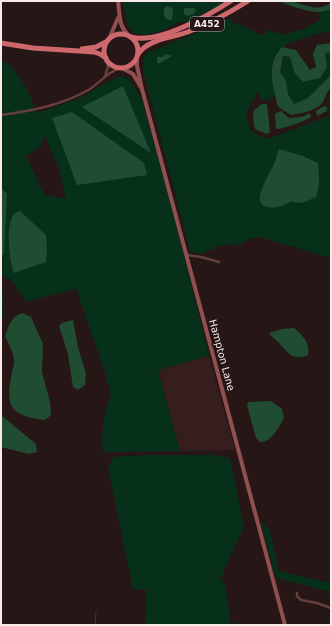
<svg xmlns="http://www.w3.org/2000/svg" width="332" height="626" viewBox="0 0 332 626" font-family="'DejaVu Sans',sans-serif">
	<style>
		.built { fill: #361e1e }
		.green { fill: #06301a; fill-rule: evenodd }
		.water { fill: #204c32 }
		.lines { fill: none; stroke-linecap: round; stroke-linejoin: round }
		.stream { stroke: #204c32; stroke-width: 1 }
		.river { stroke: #204c32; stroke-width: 4.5 }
		.street { stroke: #663e3e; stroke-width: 2.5 }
		.secondary { stroke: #905050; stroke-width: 4 }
		.highway { stroke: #cd696c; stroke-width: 5 }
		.labels { text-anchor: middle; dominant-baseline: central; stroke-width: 4; stroke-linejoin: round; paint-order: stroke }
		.shield { fill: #271616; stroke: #b9aaaa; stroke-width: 1 }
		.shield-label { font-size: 9px; font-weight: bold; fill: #f7eaea }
		.street-label { font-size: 10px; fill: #f7eaea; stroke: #271616 }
	</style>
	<rect width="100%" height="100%" fill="#271616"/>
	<!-- built -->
	<path class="built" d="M209,356L235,450L180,451L158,370Z"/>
	<!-- green -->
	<g class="green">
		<path d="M122,1H224L220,6L187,22H180L159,32L146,35L133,33L128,26Z"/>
		<path d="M331,5V31C323,32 315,35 307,37C272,46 267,62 275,95L267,101L261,98L256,91L255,98L246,113L251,131L268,139L331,115V258L260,237L252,238L238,245L224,244L201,254L190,251L143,70V59L148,52L173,43L229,18L233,22L262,35L268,30C272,31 276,34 280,34C293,35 309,26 320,20L319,10L326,9Z"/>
		<path d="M331,52V75L308,98L294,104L288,94L286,80L280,72L283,56L290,57L294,72L303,82L327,67L325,53Z"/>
		<path d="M1,62L9,63L26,87L37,113L80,98L105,83L122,75L130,80L141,98L165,179L209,356L158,370L180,451L103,452L102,435L105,414L111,395L103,366L76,289L26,302L13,282L1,275ZM45,135L60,172L66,199L44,194L26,156L41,146Z"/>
		<path d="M1,287L4,292L3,318L1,322Z"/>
		<path d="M151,455H214L230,458L244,526L220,580L225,583L229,612L230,624L239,623L240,625H145L146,589L133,590L108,467L113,457Z"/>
		<path d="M260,520L270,530L279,571L331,583V592L276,578Z"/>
	</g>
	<!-- water -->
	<g class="water">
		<path d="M167,6L173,8L172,20L166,19L164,15V8Z"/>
		<path d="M184,8H194L196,11L194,14L186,16L184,13Z"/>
		<path d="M331,43V52L325,53L327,67L320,78L303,82L294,72L290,57L283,56L280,72L286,80L288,94L294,104L308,98L331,75V88C326,92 326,96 323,102C317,111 301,113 291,115L278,107C273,85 265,66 282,47L296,50L310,70L316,67L313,54L317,45Z"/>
		<path d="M166,54L172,56L159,64L157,62V57H162Z"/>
		<path d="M123,86L151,153L82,107Z"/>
		<path d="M262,104H267L270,132L266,134L255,129L253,118L254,110Z"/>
		<path d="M324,106L327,107V111L317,116L316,111Z"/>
		<path d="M281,111L289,118L302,117L310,113L311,117C305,121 284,129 276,129L275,114Z"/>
		<path d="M72,112L144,163L147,175L77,185L52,118Z"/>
		<path d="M279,149L303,156L318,163C319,174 320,186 316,197C308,201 299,205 292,201C284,205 277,209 268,207C248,205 271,172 274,164C276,159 277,154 279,149Z"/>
		<path d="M1,188L7,194L4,255H1Z"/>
		<path d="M20,211L46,235L47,249L46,262L14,273C9,262 3,213 20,211Z"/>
		<path d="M22,313L31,317L43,344L42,372L50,402L51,415L45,420C13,416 5,409 11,377C12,371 15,364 14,359C13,351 8,343 5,336C9,325 11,317 22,313Z"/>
		<path d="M73,320L78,347L86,374L85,385L78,390L73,387L68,354L59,326L62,323Z"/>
		<path d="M294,328C303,336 310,342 308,355C292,362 288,352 278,342C275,338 271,337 269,333L282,329Z"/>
		<path d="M271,401L282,409L284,418C279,427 271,443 260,442L256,438L247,405L248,402Z"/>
		<path d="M1,415L36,444L37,452L29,454L1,447Z"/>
	</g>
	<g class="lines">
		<!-- stream -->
		<path class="stream" d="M95,625L96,613"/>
		<!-- river -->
		<path class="river" d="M284,1C297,5 320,16 331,5"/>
		<!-- street -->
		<g class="street">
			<path d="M105,76L108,67L107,59"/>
			<path d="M1,115C31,111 63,105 90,89C100,82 108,72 120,68"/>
			<path d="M187,255L201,257L219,262"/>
			<path d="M297,593V596L301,600L317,603L331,608"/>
		</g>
		<!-- secondary -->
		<g class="secondary">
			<path d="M118,1C120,14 118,25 128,35"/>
			<path d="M109,39L118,18"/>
			<path d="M137,56V66L142,89L285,625"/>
			<path d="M122,68L133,74L142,89"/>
		</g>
		<!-- highway -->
		<g class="highway">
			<circle cx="121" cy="51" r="17"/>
			<path d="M131,37C158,45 209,15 231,1"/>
			<path d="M1,43L33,48L94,52L100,54L106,58"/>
			<path d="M82,49L96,47L106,42"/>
			<path d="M138,54C149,38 174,38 190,31C211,23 229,13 248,1"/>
		</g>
	</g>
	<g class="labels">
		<!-- shield labels -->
		<rect class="shield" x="190" y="17" width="34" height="14" rx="3"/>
		<g class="shield-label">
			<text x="207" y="24">A452</text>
		</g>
		<!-- street labels -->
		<g class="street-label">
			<text transform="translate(222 355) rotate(75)">Hampton Lane</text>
		</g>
	</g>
	<!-- border -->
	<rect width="332" height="626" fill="none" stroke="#f7eaea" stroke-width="4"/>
</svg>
